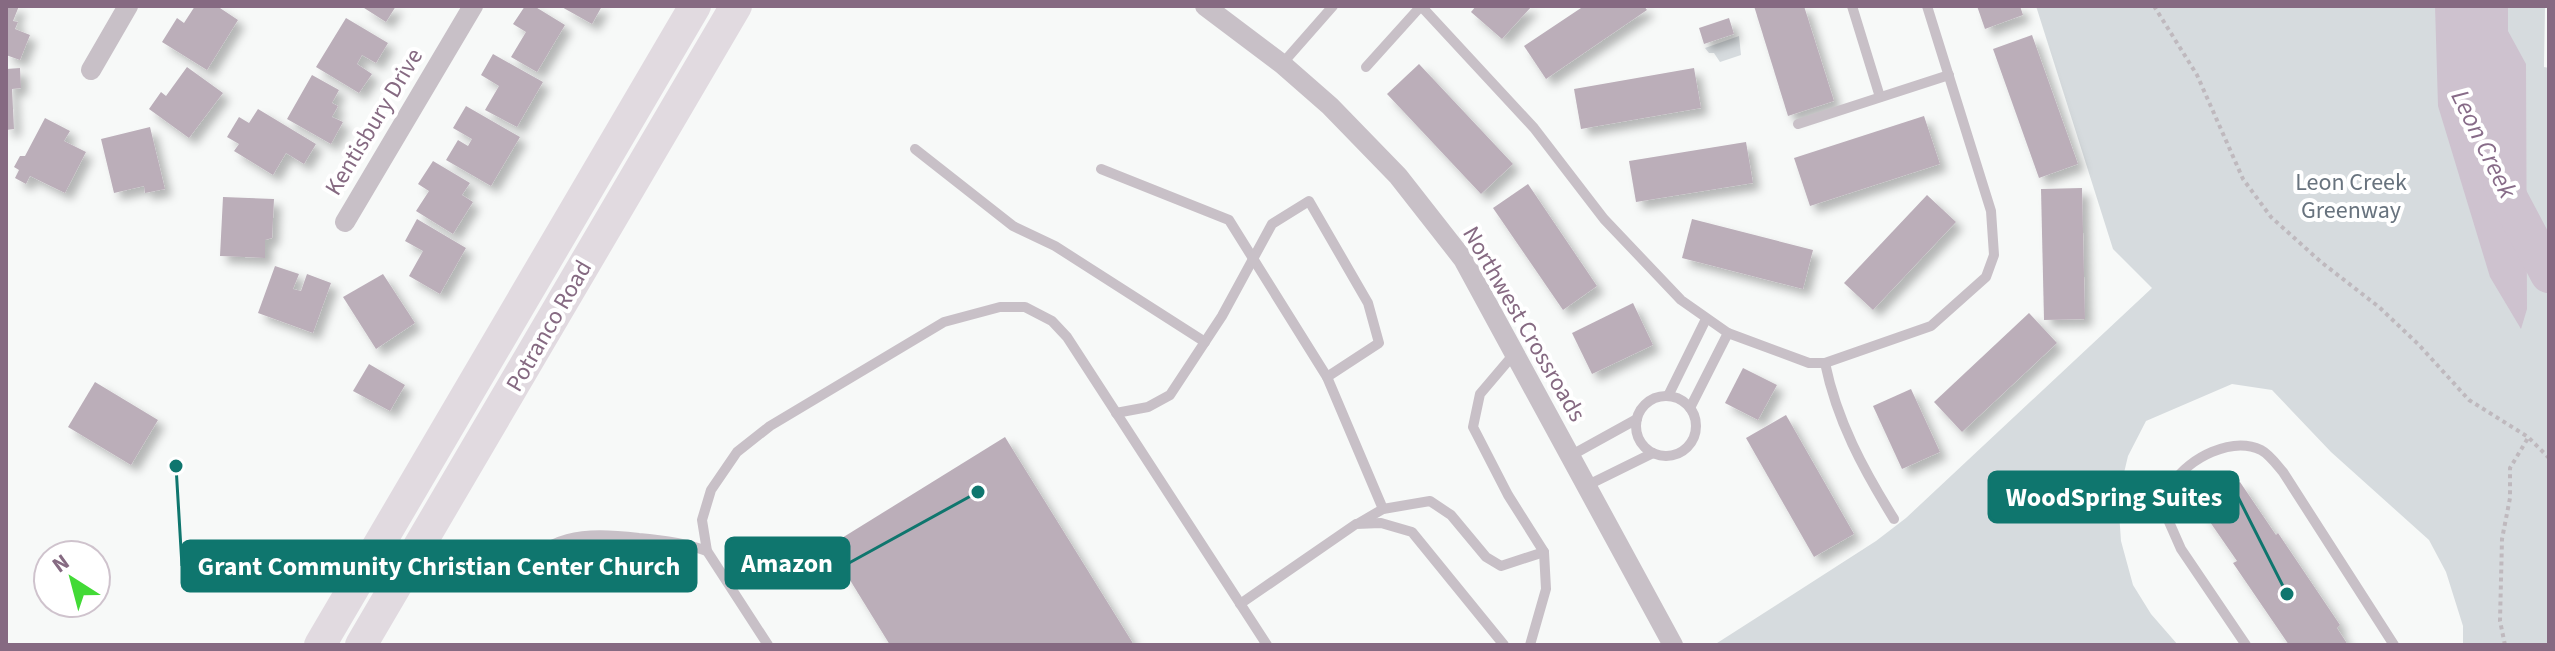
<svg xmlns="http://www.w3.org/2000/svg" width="2555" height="651" viewBox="0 0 2555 651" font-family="'Source Sans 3',sans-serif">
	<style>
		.green { fill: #d6dbde }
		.water { fill: #cec2cf }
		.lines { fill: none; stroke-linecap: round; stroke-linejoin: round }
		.river { stroke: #cec2cf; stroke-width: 38 }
		.building { fill: #bbaeb9; filter: url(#shadow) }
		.path { stroke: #bfb9be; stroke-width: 4; stroke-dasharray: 4 4; stroke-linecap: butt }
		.lane { stroke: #c8c0c7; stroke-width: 10 }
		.street { stroke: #c8c0c7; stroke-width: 20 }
		.primary { stroke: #e1dae0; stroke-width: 32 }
		.labels { text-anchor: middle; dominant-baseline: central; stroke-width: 8; stroke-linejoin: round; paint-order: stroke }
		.street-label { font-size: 24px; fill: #866a82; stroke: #fff }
		.park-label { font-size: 24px; fill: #68737e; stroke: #fff }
		.water-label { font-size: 26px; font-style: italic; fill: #876b88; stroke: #fff }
		.leader { fill: none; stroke: #0f766e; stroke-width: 3 }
		.callout-dot { fill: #0f766e; stroke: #fff; stroke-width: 3 }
		.callout { fill: #0f766e; stroke: #0f766e; stroke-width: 3 }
		.callout-label { font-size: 26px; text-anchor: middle; font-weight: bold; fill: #fff }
	</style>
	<defs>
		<filter id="shadow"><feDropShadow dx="7" dy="7" stdDeviation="4" flood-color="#0004"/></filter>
	</defs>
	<rect width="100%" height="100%" fill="#f7f9f8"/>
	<!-- green -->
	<g class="green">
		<path d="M2036,6H2545L2544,67L2549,68V645H2463V626L2446,572L2429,540L2331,452L2272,390L2232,384L2146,421L2128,456L2118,498L2121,541L2133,585L2151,614L2178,645H1714L1876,541L1906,518L2152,288L2113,249Z"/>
		<path d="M1739,36L1741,55L1720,62L1714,53H1709L1705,48Z"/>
	</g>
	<!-- water -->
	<path class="water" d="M2435,6H2508V31L2526,64L2527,309L2521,329L2490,277L2438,106Z"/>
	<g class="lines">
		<!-- river -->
		<path class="river" d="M2502,185L2549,274"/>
	</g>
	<!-- building -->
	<g class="building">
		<path d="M6,6H19L13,21L18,22L15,29L30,35L20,60L6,55Z"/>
		<path d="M195,6H217L238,20L207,70L162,42L177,18L184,23Z"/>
		<path d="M361,6H396L386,22Z"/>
		<path d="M525,6H534L565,25L537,72L511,57L526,32L513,24Z"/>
		<path d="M560,6H602L592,24Z"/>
		<path d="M1476,6H1532L1502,39L1471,12Z"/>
		<path d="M1584,6H1644L1647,10L1546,79L1524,46Z"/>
		<path d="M1754,6H1804L1834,101L1788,116Z"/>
		<path d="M1977,6H2020L2023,15L1985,29Z"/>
		<path d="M346,18L388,43L376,63L362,55L357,64L372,74L359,93L316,67Z"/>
		<path d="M1729,18L1734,34L1704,44L1699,28Z"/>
		<path d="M2032,35L2078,164L2039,178L1993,49Z"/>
		<path d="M493,54L543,82L517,127L485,110L499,86L481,75Z"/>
		<path d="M1419,64L1513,164L1481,194L1387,94Z"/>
		<path d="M187,67L223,93L189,138L149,109L161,92L166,96Z"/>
		<path d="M20,68L21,88L12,89L14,129L6,130V69Z"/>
		<path d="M1694,68L1701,108L1581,129L1574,89Z"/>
		<path d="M312,75L339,90L332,103L338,106L332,117L343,122L331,144L287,119Z"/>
		<path d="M466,106L520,137L491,186L446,160L458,140L468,146L472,139L453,128Z"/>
		<path d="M258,109L316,144L304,164L286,153L273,175L234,151L239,144L227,137L239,117L249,123Z"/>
		<path d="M1924,116L1940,164L1810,206L1794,158Z"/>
		<path d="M45,118L70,131L64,141L86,152L65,193L30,176L26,184L15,178L19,170L14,167L20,156H25Z"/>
		<path d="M150,127L165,189L145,193L144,186L114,193L101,139Z"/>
		<path d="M1746,142L1753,183L1636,202L1629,161Z"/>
		<path d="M433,161L470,183L462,195L473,202L453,234L416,211L429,191L418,184Z"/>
		<path d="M1528,184L1597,286L1563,310L1493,208Z"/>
		<path d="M2082,188L2085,319L2044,320L2041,189Z"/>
		<path d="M1927,195L1956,222L1873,310L1844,283Z"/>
		<path d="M223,197L274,199L272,238L265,240V258L220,256Z"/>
		<path d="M417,219L466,248L440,294L409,276L423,251L405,241Z"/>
		<path d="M1692,219L1813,250L1803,289L1682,258Z"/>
		<path d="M275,266L299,274L293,289L301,291L307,274L331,283L313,333L258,313Z"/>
		<path d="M383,274L415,323L376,349L343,297Z"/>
		<path d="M1633,303L1653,345L1592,374L1572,333Z"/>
		<path d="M2029,313L2057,343L1962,432L1934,402Z"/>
		<path d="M369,364L405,385L390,411L353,391Z"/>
		<path d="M1743,368L1777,385L1758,420L1725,403Z"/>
		<path d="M95,382L158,420L131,465L68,427Z"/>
		<path d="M1911,389L1940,452L1902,469L1873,406Z"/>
		<path d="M1786,415L1854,534L1814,557L1746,438Z"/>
		<path d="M1005,437L1134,645H890L829,546Z"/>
		<path d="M2240,482L2276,535L2278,533L2340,625L2337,628L2348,645H2289L2233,563L2237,561L2201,509Z"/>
	</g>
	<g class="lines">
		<!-- path -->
		<g class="path">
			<path d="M2154,6L2197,75L2243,179L2271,217L2321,262L2379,307L2419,345L2469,400L2528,437L2549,458"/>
			<path d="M2505,645L2500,621L2502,539L2510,498V468L2528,438"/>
		</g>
		<!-- lane -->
		<g class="lane">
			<path d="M1421,6L1534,128L1604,219L1681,300L1728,333L1809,363H1825L1931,326L1986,277L1994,255L1991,211L1927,6"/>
			<path d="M1852,6L1880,97"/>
			<path d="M1282,64L1333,6"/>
			<path d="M1366,67L1421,6"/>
			<path d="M1798,124L1949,75"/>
			<path d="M915,149L1013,226L1055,246L1205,342"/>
			<path d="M1101,169L1229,220L1327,377L1383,509"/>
			<path d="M1514,354L1480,394L1473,427L1508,495L1544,552L1546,589L1530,645"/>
			<path d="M1825,363C1837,421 1863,469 1894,519"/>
			<path d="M1668,396L1706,319"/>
			<circle cx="1666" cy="426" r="30"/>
			<path d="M1690,408L1728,333"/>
			<path d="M1116,413L1148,407L1170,395L1222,316L1272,224L1309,201L1368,303L1379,343L1327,377"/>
			<path d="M1570,456L1637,419"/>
			<path d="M1586,486L1653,453"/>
			<path d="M1359,523L1383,509L1430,501L1451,515L1486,557L1501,566L1544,552"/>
			<path d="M511,582C546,532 584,532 639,538C663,540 685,543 707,551"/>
			<path d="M1240,604L1356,524L1381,523L1412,532L1504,645"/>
			<path d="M768,645L707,551L702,520L711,490L737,452L770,426L944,322L1000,307H1025L1052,321L1067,337L1267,645"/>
			<path d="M2246,645L2181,549L2162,506C2165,499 2168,490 2173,483C2189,458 2232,436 2261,450C2269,454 2277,465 2283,472L2394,645"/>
		</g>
		<!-- street -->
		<g class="street">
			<path d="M1205,6L1282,64L1330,106L1398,176L1463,259L1673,645"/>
			<path d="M91,70L128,6"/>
			<path d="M345,222L473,6"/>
		</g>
		<!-- primary -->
		<g class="primary">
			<path d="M320,645L695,6"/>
			<path d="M361,645L736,6"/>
		</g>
	</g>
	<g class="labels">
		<!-- street labels -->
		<g class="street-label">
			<text transform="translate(374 122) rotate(-59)">Kentisbury Drive</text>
			<text transform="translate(1524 324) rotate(60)">Northwest Crossroads</text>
			<text transform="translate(549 326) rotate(-60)">Potranco Road</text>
		</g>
		<!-- park labels -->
		<g class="park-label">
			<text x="2351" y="182">Leon Creek<tspan x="2351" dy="28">Greenway</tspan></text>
		</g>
		<!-- water labels -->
		<g class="water-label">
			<text transform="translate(2484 144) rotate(64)">Leon Creek</text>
		</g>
	</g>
	<!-- callouts -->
	<path class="leader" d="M2287 594L2238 497M978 492L849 563M176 466L182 566"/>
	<g class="callout-dot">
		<circle cx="2287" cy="594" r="8"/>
		<circle cx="978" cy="492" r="8"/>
		<circle cx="176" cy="466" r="8"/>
	</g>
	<g class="callout">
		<rect x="1989" y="472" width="249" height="50" rx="8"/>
		<rect x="726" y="538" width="123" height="50" rx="8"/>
		<rect x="182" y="541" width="514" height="50" rx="8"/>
	</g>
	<g class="callout-label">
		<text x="2114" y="506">WoodSpring Suites</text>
		<text x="787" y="572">Amazon</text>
		<text x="439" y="575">Grant Community Christian Center Church</text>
	</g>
	<!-- border -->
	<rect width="2555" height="651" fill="none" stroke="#866a82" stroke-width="16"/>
	<!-- north arrow -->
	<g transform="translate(72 579) rotate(324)"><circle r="38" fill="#ffffff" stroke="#cfc3cd" stroke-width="2"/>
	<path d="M0-6L14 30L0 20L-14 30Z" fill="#42da36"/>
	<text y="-12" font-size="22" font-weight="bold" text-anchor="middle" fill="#866a82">N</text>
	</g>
</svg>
